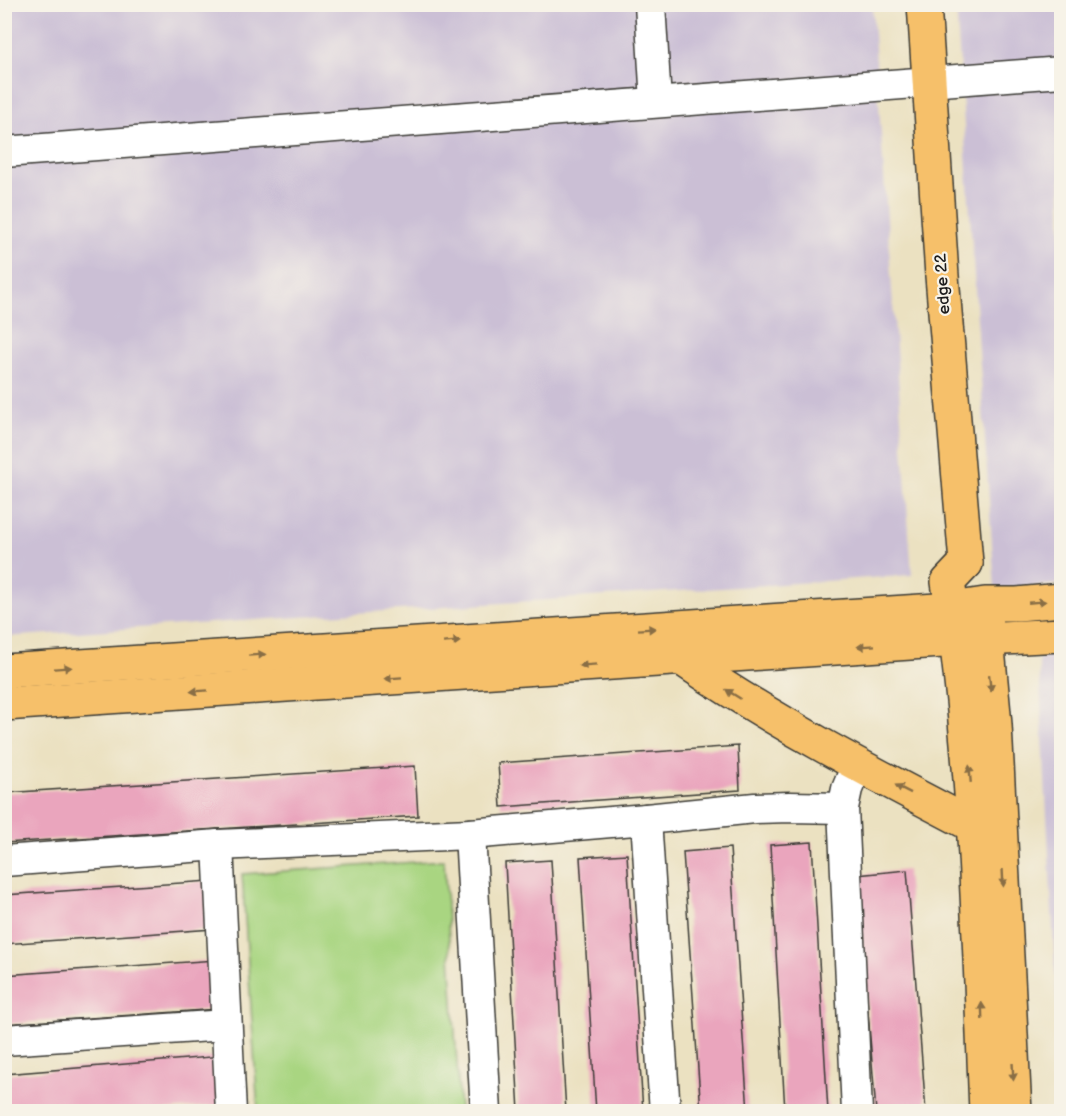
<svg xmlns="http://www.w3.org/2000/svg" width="1066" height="1116" viewBox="0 0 1066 1116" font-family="'Balsamiq Sans',sans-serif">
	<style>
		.industrial { fill: #cbbfd5 }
		.green { fill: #a9d581; stroke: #62784e; stroke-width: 1.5 }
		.building { fill: #eaa5bd }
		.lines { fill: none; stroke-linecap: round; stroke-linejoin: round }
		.minor-casing { stroke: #3b3a35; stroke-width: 33 }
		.major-casing { stroke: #3b3a35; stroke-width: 36 }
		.minor { stroke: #fff; stroke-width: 30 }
		.major { stroke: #f6c06b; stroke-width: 33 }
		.oneway { fill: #896e44 }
		.labels { text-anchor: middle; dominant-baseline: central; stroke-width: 4.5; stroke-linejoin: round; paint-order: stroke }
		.street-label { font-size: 16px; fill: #1c1c1c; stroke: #f7f3e8 }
	</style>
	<rect width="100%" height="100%" fill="#f7f3e8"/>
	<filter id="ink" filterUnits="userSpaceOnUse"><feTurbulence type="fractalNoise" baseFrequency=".0167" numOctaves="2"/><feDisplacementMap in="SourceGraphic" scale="12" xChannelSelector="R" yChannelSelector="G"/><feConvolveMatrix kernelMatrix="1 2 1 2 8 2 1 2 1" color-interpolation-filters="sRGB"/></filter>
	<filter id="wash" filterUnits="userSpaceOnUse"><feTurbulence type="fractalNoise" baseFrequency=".008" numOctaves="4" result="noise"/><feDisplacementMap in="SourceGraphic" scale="24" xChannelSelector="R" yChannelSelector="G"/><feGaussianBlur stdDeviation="1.35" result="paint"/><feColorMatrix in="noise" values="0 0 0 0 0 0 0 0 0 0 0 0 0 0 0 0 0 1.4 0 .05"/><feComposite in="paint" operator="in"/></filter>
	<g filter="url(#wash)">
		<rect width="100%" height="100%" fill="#ebe1c1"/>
		<!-- industrial -->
		<g class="industrial">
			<path d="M5,5H872L912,575L5,637Z"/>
			<path d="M956,5H1061V584L995,589Z"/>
			<path d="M1061,645V1083L1038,646Z"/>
		</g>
		<!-- green -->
		<path class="green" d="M444,860L460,1111H258L242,874Z"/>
		<g id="blocks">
			<!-- building -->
			<g class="building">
				<path d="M738,746L740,790L501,807L498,763Z"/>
				<path d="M415,766L418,816L4,843V793Z"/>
				<path d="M812,842L828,1112H785L770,845Z"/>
				<path d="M730,848L748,1112H701L683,852Z"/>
				<path d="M627,854L643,1112H596L580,857Z"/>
				<path d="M551,860L566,1112H519L505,863Z"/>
				<path d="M907,870L926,1112H876L857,875Z"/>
				<path d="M210,881L213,929L4,944V895Z"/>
				<path d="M216,960L219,1009L4,1024V975Z"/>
				<path d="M223,1056L227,1105L144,1112H4V1074Z"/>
			</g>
		</g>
	</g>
	<g filter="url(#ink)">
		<use href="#blocks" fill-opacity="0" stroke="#3b3a35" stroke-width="1.5"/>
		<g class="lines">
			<!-- minor casing -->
			<g class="minor-casing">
				<g id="minor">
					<path d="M650,4L656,102"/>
					<path d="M4,152L1062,72"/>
					<path d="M857,765L847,789L843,808L857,1112"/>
					<path d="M646,819L665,1112"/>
					<path d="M470,834L486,1112"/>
					<path d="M218,845L231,1112"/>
					<path d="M4,861L218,845L470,834L646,819L755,808L790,807L843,808"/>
					<path d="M4,1040L226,1025"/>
				</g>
			</g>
			<!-- major casing -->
			<g class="major-casing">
				<g id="major">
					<path d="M924,4L942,276L966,563"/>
					<path d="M966,563L948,582C975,757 979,935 986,1112"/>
					<path d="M985,616L995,725L1015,1112"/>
					<path d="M682,659C774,722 874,774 974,826"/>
					<path d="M4,671L952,609L985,604H1017L1062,600"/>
					<path d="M4,704L925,642L1062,635"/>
				</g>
			</g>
			<!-- minor -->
			<use href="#minor" class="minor"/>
			<!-- major -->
			<use href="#major" class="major"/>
		</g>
		<!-- one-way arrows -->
		<defs><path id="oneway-solid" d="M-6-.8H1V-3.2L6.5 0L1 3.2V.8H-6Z" transform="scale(1.5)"/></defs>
		<g class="oneway">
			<use href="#oneway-solid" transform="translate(1037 602) rotate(-5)"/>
			<use href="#oneway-solid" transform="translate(647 629) rotate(-4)"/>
			<use href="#oneway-solid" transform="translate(452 642) rotate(-4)"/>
			<use href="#oneway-solid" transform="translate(866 646) rotate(176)"/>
			<use href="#oneway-solid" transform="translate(257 655) rotate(-4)"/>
			<use href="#oneway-solid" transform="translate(588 665) rotate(176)"/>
			<use href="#oneway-solid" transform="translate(63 668) rotate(-4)"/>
			<use href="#oneway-solid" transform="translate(393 678) rotate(176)"/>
			<use href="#oneway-solid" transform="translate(990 683) rotate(84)"/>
			<use href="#oneway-solid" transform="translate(199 691) rotate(176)"/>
			<use href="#oneway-solid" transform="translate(733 694) rotate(-148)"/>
			<use href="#oneway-solid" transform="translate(970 774) rotate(-95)"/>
			<use href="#oneway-solid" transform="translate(903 789) rotate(-153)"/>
			<use href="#oneway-solid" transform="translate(1003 878) rotate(87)"/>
			<use href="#oneway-solid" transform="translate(982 1011) rotate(-92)"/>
			<use href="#oneway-solid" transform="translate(1013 1072) rotate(87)"/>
		</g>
	</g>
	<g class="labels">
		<!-- street labels -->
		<g class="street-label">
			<text transform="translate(943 284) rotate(-94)">edge 22</text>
		</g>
	</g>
	<!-- margin -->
	<rect width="1066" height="1116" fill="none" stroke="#f7f3e8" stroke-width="24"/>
</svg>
